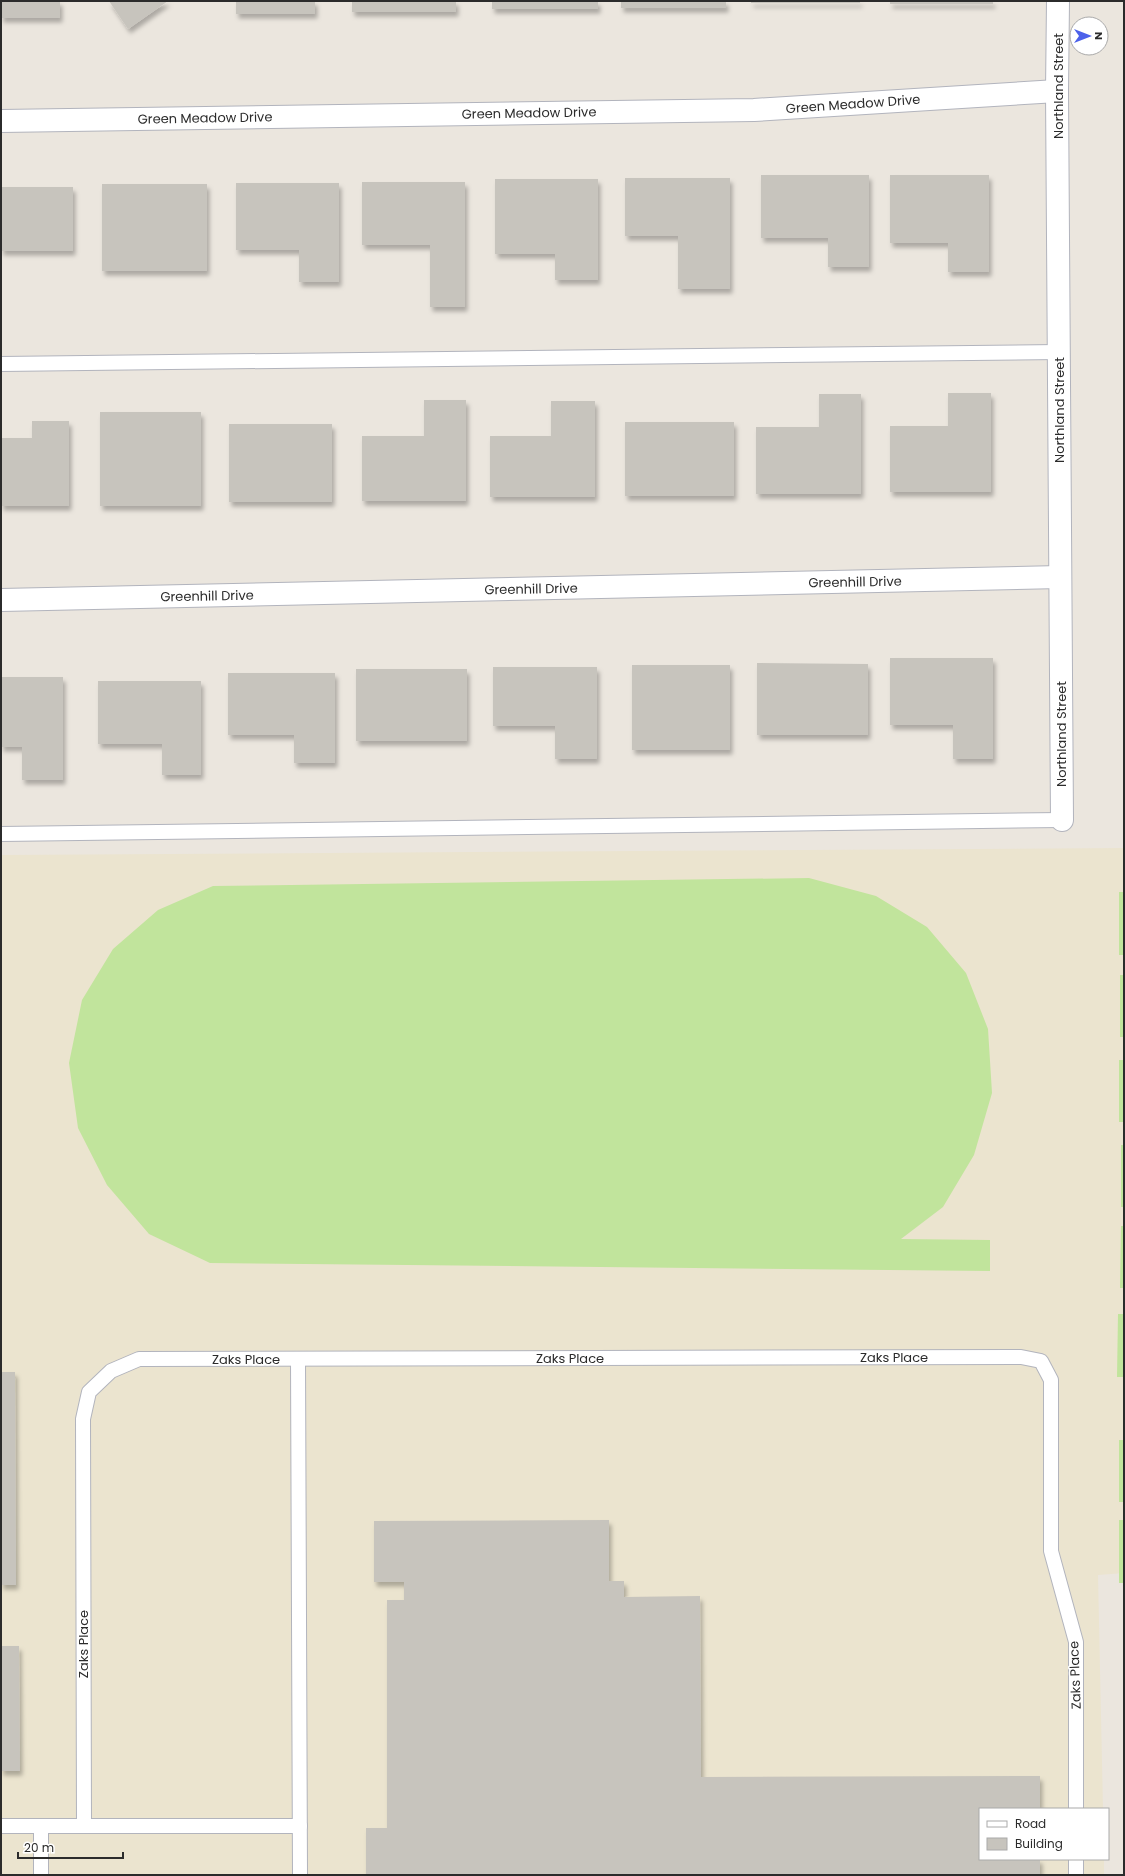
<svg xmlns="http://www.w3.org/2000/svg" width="1125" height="1876" viewBox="0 0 1125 1876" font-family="Poppins,sans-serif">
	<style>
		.education { fill: #ebe4cf }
		.pitch { fill: #c1e49c }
		.building { fill: #c7c4bd; filter: url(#shadow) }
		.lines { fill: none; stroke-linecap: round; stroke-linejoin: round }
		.lane-casing { stroke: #b2b4bd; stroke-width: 16 }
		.street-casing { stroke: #b2b4bd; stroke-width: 24 }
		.lane { stroke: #fff; stroke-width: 14 }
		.street { stroke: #fff; stroke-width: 22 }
		.labels { text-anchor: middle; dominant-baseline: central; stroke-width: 3; stroke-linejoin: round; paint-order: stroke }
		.street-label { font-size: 13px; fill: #2b2b2b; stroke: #fff }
	</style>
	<defs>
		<filter id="shadow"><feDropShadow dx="2.5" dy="4.5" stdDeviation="2" flood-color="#0004"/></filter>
	</defs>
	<rect width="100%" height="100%" fill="#ebe6de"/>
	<!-- education -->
	<path class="education" d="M1124,848V1573L1098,1575L1103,1809H980V1859H1104V1875H1V855Z"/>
	<!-- pitch -->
	<g class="pitch">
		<path d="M809,878L876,896L927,927L966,973L988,1029L992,1093L974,1155L943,1207L901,1239L990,1240V1271L210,1263L149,1234L107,1185L78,1128L69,1063L82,1000L113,949L158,910L213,886Z"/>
		<rect x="1119" y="892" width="5" height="63"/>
		<rect x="1120" y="975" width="4" height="62"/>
		<rect x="1119" y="1060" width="5" height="62"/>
		<rect x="1121" y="1145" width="3" height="62"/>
		<path d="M1121,1226H1124V1288H1120Z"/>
		<path d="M1118,1314H1124V1377H1117Z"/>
		<rect x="1119" y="1440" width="5" height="62"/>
		<rect x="1119" y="1520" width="5" height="63"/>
	</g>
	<!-- building -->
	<g class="building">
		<rect x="1" y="1" width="59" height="17"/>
		<path d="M109,1H168L128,29Z"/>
		<rect x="236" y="1" width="79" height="13"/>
		<rect x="352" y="1" width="104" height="11"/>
		<rect x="492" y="1" width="106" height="8"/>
		<rect x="621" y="1" width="105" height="7"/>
		<rect x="751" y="1" width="109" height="2"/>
		<rect x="890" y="1" width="103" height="3"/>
		<path d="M761,175H869V267H828V238H761Z"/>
		<path d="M890,175H989V272H948V243H890Z"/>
		<path d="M625,178H730V289H678V236H625Z"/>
		<path d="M495,179H598V280H555V254H495Z"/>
		<path d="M362,182H465V307H430V245H362Z"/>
		<path d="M236,183H339V282H299V250H236Z"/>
		<rect x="102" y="184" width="105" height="87"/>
		<rect x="1" y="187" width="72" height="64"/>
		<path d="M948,393H991V492H890V426H948Z"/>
		<path d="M819,394H861V494H756V427H819Z"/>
		<path d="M424,400H466V501H362V436H424Z"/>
		<path d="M551,401H595V497H490V436H551Z"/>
		<rect x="100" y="412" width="101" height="94"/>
		<path d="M32,421H69V506H1V438H32Z"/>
		<rect x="625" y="422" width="109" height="74"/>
		<rect x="229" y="424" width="103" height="78"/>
		<path d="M890,658H993V759H953V725H890Z"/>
		<path d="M757,663L868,664V735H757Z"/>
		<rect x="632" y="665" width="98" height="85"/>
		<path d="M493,667H597V759H555V726H493Z"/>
		<rect x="356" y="669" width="111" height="72"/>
		<path d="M228,673H335V763H294V735H228Z"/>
		<path d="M1,677H63V780H22V747H1Z"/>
		<path d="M98,681H201V775H162V744H98Z"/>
		<path d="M1,1372H15L16,1585H1Z"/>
		<path d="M609,1520V1581H624V1597L700,1596L701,1777L1040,1776V1809H980V1859H1040V1875H366V1828H387V1600H404V1582H374V1521Z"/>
		<path d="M1,1646H19L20,1771H1Z"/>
	</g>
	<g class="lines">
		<!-- lane casing -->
		<g class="lane-casing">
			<g id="lane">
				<path d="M1,364L1059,352"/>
				<path d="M1,834L1062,820"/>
				<path d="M298,1359L300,1875"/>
				<path d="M1,1826H300"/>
				<path d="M84,1826L83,1419L89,1392L111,1371L139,1359L1021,1357L1041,1361L1051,1380V1551L1076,1642V1809"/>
				<path d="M1076,1859V1875"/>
				<path d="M41,1875V1826"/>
			</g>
		</g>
		<!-- street casing -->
		<g class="street-casing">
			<g id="street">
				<path d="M1058,1L1057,91L1062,820"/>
				<path d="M1,121L754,110L1057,91"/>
				<path d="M1,600L1060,577"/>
			</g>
		</g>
		<!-- lane -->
		<use href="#lane" class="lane"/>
		<!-- street -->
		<use href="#street" class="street"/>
	</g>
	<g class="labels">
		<!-- street labels -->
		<g class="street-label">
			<text transform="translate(1058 86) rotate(-90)">Northland Street</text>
			<text transform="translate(853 104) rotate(-4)">Green Meadow Drive</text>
			<text transform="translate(529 113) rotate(-1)">Green Meadow Drive</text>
			<text transform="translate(205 118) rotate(-1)">Green Meadow Drive</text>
			<text transform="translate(1059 410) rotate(-90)">Northland Street</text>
			<text transform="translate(855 582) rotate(-1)">Greenhill Drive</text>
			<text transform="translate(531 589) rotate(-1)">Greenhill Drive</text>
			<text transform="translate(207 596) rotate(-1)">Greenhill Drive</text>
			<text transform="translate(1061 734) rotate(-90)">Northland Street</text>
			<text x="894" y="1357">Zaks Place</text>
			<text x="570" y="1358">Zaks Place</text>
			<text x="246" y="1359">Zaks Place</text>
			<text transform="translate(83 1644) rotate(-90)">Zaks Place</text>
			<text transform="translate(1075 1675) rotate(-92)">Zaks Place</text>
		</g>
	</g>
	<!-- border -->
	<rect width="1125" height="1876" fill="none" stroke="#2b2b2b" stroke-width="4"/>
	<!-- legend -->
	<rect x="979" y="1808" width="130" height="52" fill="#ffffff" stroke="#aaaaaa"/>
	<rect x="987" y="1821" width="20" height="6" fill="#ffffff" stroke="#aaaaaa"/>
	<text x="1015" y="1828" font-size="12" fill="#2b2b2b">Road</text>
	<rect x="987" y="1838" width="20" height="12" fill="#c7c4bd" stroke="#aaaaaa"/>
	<text x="1015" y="1848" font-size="12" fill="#2b2b2b">Building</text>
	<!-- north arrow -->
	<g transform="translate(1089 36) rotate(90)"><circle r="19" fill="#ffffff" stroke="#aaaaaa"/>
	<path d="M0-3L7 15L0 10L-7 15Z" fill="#4c61ea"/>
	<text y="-6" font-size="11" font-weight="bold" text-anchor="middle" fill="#2b2b2b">N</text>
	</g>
	<!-- scale -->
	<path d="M18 1852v6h105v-6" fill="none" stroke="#2b2b2b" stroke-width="2"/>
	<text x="24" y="1852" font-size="12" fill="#2b2b2b" stroke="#ffffff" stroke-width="3" paint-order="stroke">20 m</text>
</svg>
